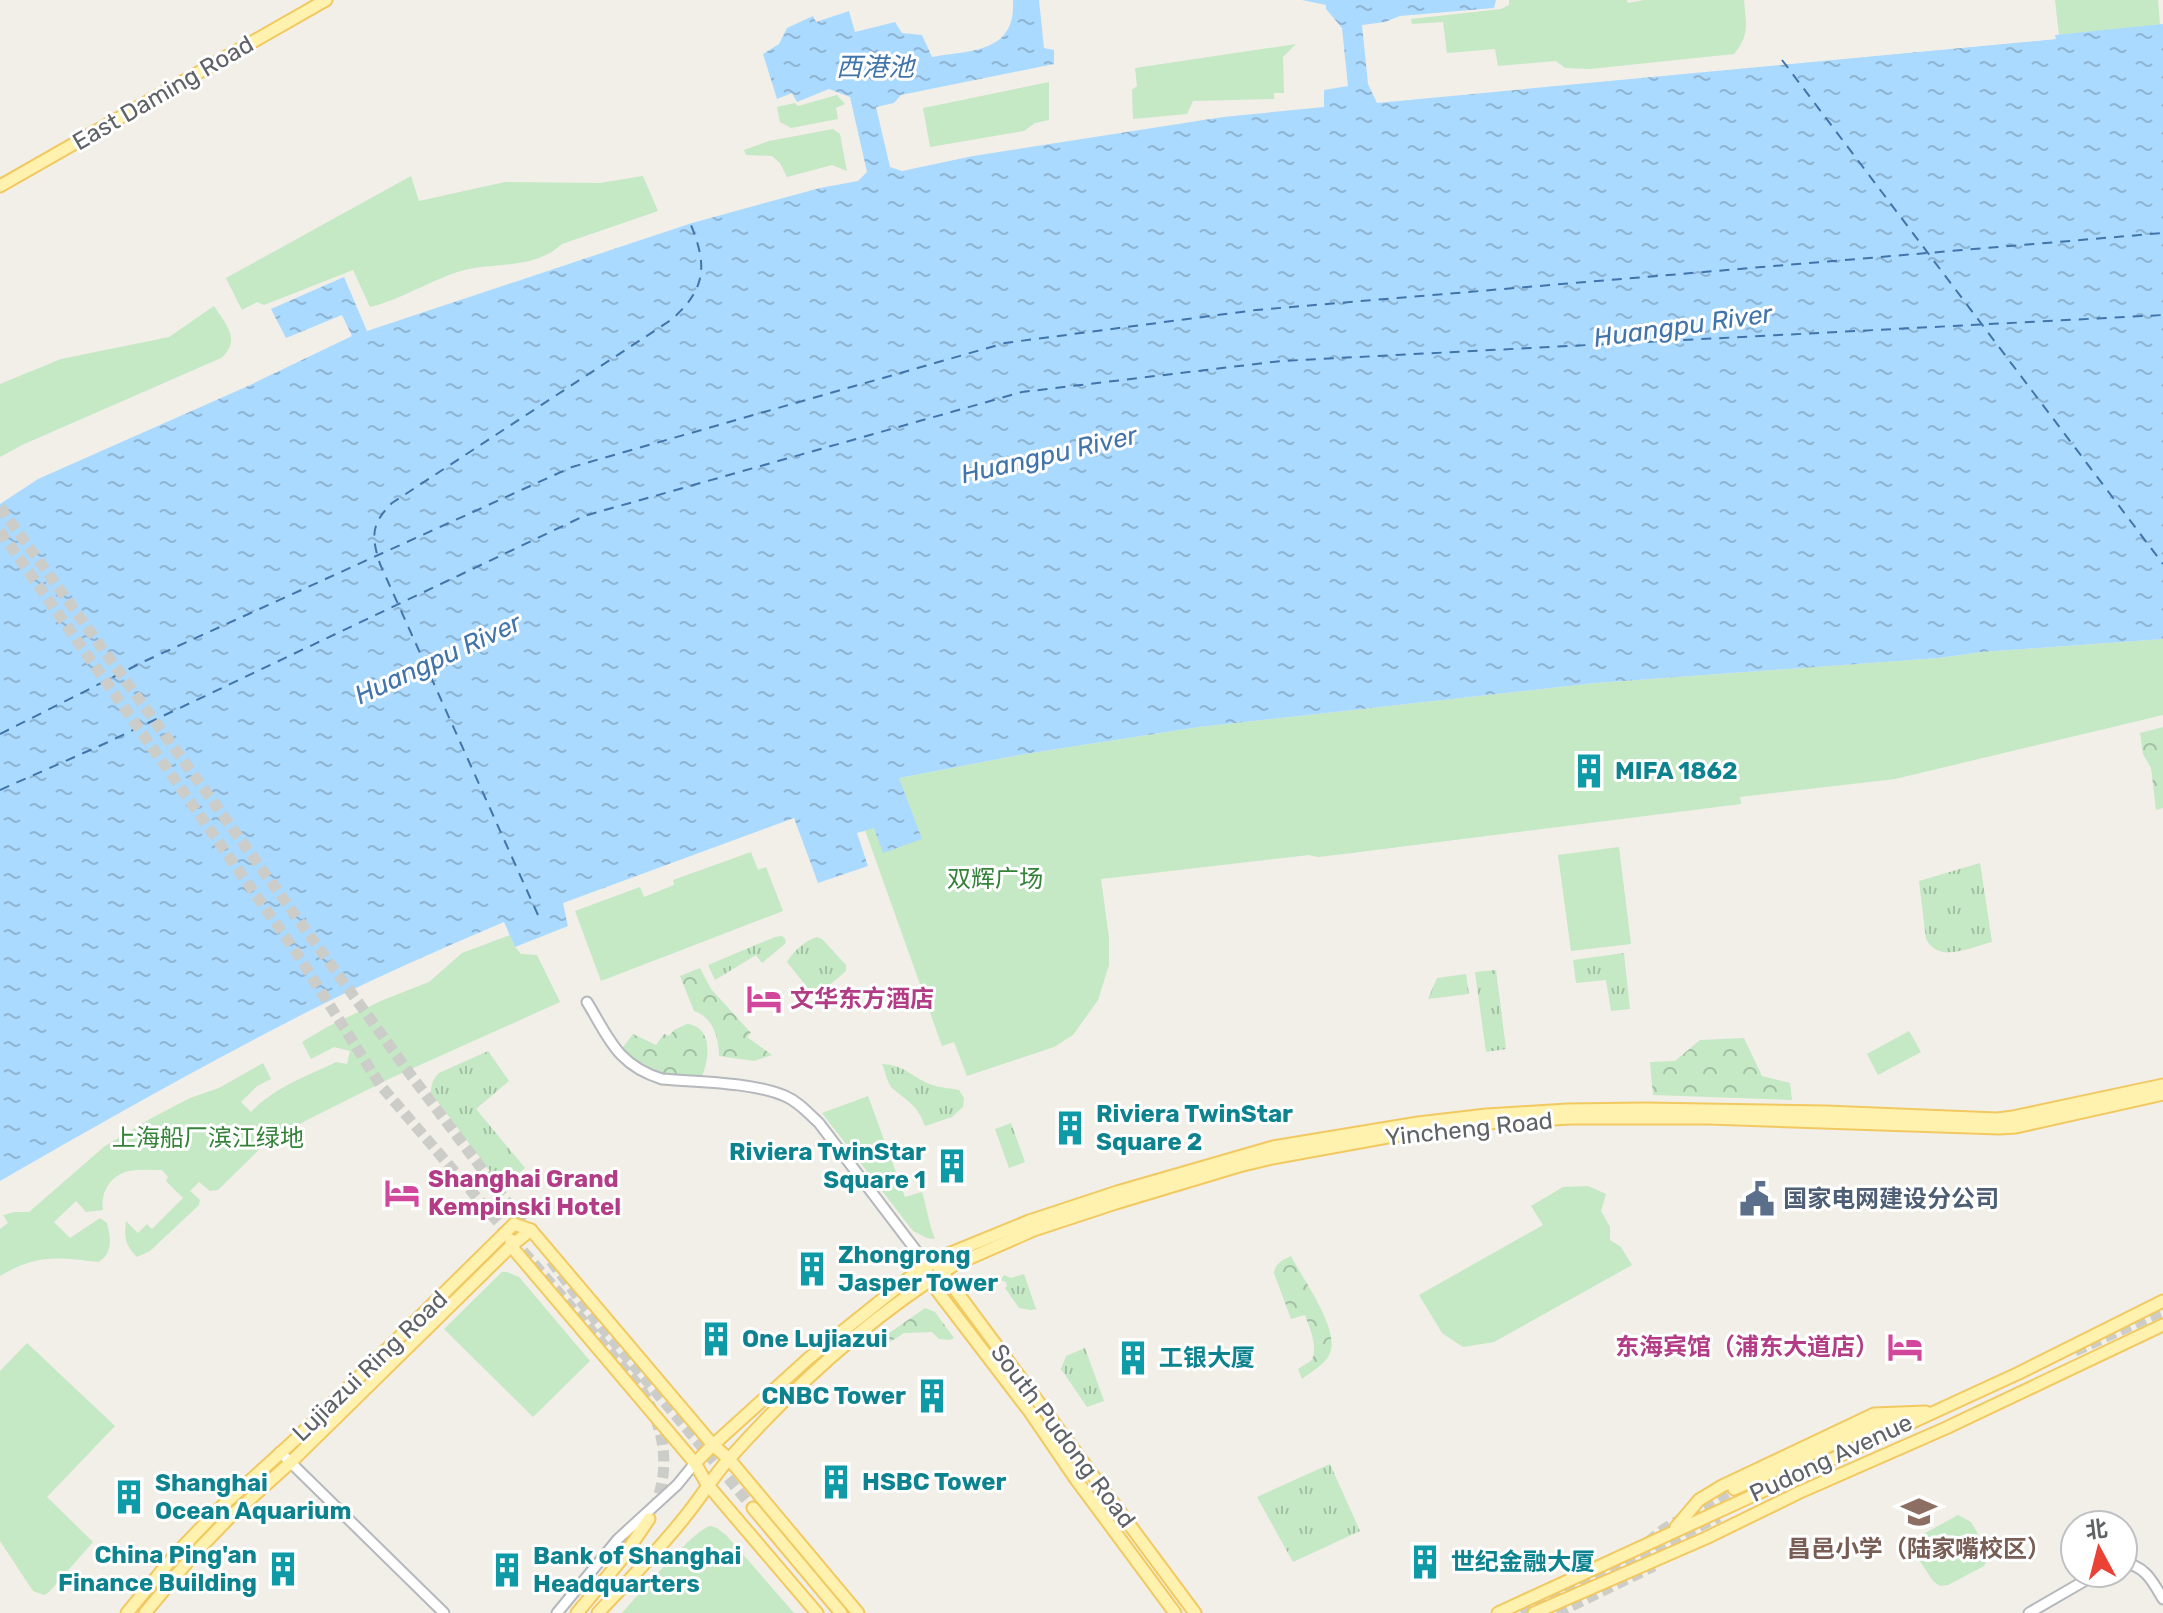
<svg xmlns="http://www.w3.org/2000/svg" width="2163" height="1613" viewBox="0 0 2163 1613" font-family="Rubik,'Noto Sans SC',sans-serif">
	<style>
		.grass { fill: url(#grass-tufts) }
		.forest { fill: url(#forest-crowns) }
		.park { fill: #c5e8c5 }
		.water { fill: url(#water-ripples) }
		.pier { fill: #f1efe8 }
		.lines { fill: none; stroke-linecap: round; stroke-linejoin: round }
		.ferry { stroke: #4174aa; stroke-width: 2; stroke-dasharray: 10 8; stroke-linecap: butt }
		.major-tunnel { stroke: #ccccc8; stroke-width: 11; stroke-dasharray: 11 5.5; stroke-linecap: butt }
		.minor-casing { stroke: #b5b8bc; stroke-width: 13 }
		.major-casing { stroke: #f2c960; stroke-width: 15 }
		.minor { stroke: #fff; stroke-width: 9 }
		.major { stroke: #fff2af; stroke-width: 11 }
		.labels { text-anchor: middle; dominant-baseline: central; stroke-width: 6; stroke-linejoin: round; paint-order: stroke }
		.street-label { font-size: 24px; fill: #5f6368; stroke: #fff }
		.culture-label { font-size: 24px; font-weight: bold; fill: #0d838f; stroke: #fff; text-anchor: start }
		.park-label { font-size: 24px; fill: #348238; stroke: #fff }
		.hotel-label { font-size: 24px; font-weight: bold; fill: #b23c85; stroke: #fff; text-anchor: start }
		.service-label { font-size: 24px; font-weight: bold; fill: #4e5e75; stroke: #fff; text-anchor: start }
		.education-label { font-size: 24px; font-weight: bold; fill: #785e54; stroke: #fff }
		.water-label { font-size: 26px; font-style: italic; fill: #4174aa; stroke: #fff }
	</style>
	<defs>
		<pattern id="grass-tufts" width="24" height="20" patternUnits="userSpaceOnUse" patternTransform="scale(2)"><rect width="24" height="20" fill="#c5e8c5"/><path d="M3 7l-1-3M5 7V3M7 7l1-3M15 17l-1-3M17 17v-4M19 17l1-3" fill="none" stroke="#a3c0a4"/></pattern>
		<pattern id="forest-crowns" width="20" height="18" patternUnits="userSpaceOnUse" patternTransform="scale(2)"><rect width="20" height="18" fill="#c5e8c5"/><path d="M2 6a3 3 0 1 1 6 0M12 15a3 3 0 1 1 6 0" fill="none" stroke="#a3c0a4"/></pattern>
		<pattern id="water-ripples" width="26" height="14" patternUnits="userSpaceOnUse" patternTransform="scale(2)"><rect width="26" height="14" fill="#aadaff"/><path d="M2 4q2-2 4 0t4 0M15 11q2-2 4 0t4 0" fill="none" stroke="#8eb4d2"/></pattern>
	</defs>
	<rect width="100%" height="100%" fill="#f1efe8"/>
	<!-- grass -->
	<g class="grass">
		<path d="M1980,863L1992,942C1971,947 1939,964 1926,939L1919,881Z"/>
		<path d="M782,936L786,940L785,944L762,963L756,955L715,980L708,965L775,937Z"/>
		<path d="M817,937L822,939L846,965V971L820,993L816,994L811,992L787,962C792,952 806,940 817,937Z"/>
		<path d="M1624,953L1630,1009L1611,1011L1606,980L1576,983L1573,960Z"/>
		<path d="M1496,970L1506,1049L1486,1052L1475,972Z"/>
		<path d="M1466,974L1469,994L1428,999L1437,978Z"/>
		<path d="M488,1051L509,1081L476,1109L525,1168L502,1187L431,1093C431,1084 433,1079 439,1073Z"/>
		<path d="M882,1064C903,1064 915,1079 932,1085C941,1088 950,1088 959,1090L964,1098L963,1107L952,1117L925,1126C917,1104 908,1102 892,1088C887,1082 885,1071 882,1064Z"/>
		<path d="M1011,1123L1025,1162L1009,1168L995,1129Z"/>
		<path d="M1024,1274L1036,1309L1031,1310L1019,1308L1005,1288L1007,1286L1006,1282L1001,1280L1004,1275L1011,1278Z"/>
		<path d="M1085,1348L1104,1401L1087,1407L1061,1369L1066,1356Z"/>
		<path d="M1330,1464L1360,1531L1293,1562L1257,1497Z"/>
	</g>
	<!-- forest -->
	<g class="forest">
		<path d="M2163,727V808L2156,810L2151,768L2143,754L2140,733Z"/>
		<path d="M700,968L711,989L751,1033L747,1037L772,1055L754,1061L719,1056C719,1038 713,1017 694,1011L680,976Z"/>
		<path d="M687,1024C713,1026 710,1060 701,1078L660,1074L645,1068L621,1050L633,1034L656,1045L664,1034L669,1036L674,1030Z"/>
		<path d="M1744,1038L1762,1076L1790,1083L1792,1100L1653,1095L1650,1062L1675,1061L1700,1040Z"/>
		<path d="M1291,1256C1302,1278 1340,1329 1330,1353C1326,1364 1311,1372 1302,1379L1298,1369L1312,1360C1318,1345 1310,1330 1305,1315L1291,1319L1274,1273C1275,1263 1283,1260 1291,1256Z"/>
		<path d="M925,1308L935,1312L954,1338L950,1340L939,1339L932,1332L904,1333L890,1342L885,1336Z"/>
	</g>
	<!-- park -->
	<g class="park">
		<path d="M1509,0H1627L1628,3L1644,0H1744C1746,23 1750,35 1734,54L1590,69L1565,68L1556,61L1498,66L1495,49L1447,53L1443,22L1412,24L1411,19L1501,9L1509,5Z"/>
		<path d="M2055,0H2158L2160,25L2059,35Z"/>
		<path d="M1296,44L1283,57L1284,93H1274V99L1193,101L1187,114L1133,119L1132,90L1137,86L1135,68Z"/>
		<path d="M1049,82V120L1035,123L1024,131L930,147L923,108Z"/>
		<path d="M837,95L845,104L836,108L838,119L791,128L780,122L777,107L795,103L798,106Z"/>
		<path d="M833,129L840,134L847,171L832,165L787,177L780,163L772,156L746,155L744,150L769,141Z"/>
		<path d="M411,176L419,201L505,182L600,183L643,176L658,211L562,244C537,267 506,263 474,268C439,274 407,298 370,307L353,270L264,305L257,302L242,310L226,278Z"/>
		<path d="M214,306C226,325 242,340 221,358L22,445L0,457V384L61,359L169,337Z"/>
		<path d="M2163,639V715L1895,779L1740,797L1741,804L1344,854L1318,857L1309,855L1101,879L1109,938V965L1098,1000L1073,1035L1054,1047L967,1076L954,1042L942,1046L865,830L899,778L1025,754L1199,727L1596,683L1939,658L1982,652Z"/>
		<path d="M1619,847L1631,944L1571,951L1558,855Z"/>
		<path d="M751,852L758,870L766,867L783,911L601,981L575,911L640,887L644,897L674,885L673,880Z"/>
		<path d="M510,935L515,947L521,954L537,955L560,1002L391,1078L305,1121L265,1144L218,1190L210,1191L199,1182L190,1191L200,1200L199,1205L150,1251L137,1257C125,1245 124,1238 126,1221L138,1233L147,1224L152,1229L183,1198L166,1181L168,1177L162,1170C151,1170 139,1169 129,1171C111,1175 100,1192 103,1210L86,1212L76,1201L54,1222L70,1238L100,1218L107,1223C111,1238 113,1254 98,1262C56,1257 37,1254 0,1276V1229L8,1223L3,1215L15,1212H29L105,1146L148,1120L190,1098L219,1088L263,1063L271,1079L257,1086L241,1102L251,1112C275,1087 305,1077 336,1062L347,1064L350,1051L334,1047L311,1059L302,1042L327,1027L383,1000L429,982L462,953Z"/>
		<path d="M1909,1031L1921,1052L1878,1075L1867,1054Z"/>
		<path d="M868,1096L905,1197L922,1192C927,1208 929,1225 935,1239L927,1238L913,1231L822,1113Z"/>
		<path d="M1588,1186L1606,1194L1601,1211L1610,1227V1240L1621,1247L1632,1265L1494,1342L1463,1347L1442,1333L1419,1295L1543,1225L1531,1206L1563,1187Z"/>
		<path d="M502,1272H507L519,1277L590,1361L533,1417L444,1329Z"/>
		<path d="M27,1343L115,1426L47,1497L93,1542L49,1592L44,1595L33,1591L0,1541V1371Z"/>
		<path d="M1958,1515L1971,1522L1988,1551V1559L1984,1566L1948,1585L1940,1586L1933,1581L1914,1552V1544L1918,1537Z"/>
		<path d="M710,1526L717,1528L726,1535L794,1613H622C638,1596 692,1531 710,1526Z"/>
	</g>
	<!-- water -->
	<path class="water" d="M1013,0H1039L1044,48L1054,50V64L901,95L894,103L876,107L890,167L902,171L973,156L1223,117L1324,107V90L1348,86L1342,28L1326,9V5L1302,0H1496L1494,8L1400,16L1385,22L1362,25L1368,84L1377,103L2055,39V35L2163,24V639L1982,652L1939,658L1596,683L1199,727L1025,754L899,778L922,839L883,853L874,828L857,833L868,866L818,883L794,818L563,903L568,926L515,947L504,922C440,949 377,977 315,1008C208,1062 104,1121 0,1181V504L38,479L248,386L352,336L342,315L286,338L271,309L344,277L367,331L692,223L820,188L858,181L867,172L850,97L829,89L797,102L792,93L777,99L763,54L779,44L787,28L813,16L816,22L849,11L855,32L895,22L902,33L922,35L932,57C972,50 1016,53 1013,0Z"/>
	<!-- pier -->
	<path class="pier" d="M2054,31L2056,39L1816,61L1815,58L2051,36Z"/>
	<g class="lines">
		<!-- ferry -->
		<g class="ferry">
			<path d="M1782,60L2163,564"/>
			<path d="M0,734L145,661L572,467L1005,343L1256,310L2163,233"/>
			<path d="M0,790L106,743L584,516L1022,392L1281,361L2163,315"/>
			<path d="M538,915L380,564C371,536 371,524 392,503L671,320C709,287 707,262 688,218"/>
		</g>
		<!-- major-tunnel -->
		<g class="major-tunnel">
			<path d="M0,507L410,1074L529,1231"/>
			<path d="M0,531L296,952L381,1086L639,1386C663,1423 672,1464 655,1506"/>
			<path d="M551,1261L590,1313L753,1508"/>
			<path d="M2075,1351L2163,1311"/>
			<path d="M1648,1542L1664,1529L1734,1489"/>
			<path d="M1521,1613L1719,1517"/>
			<path d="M1557,1613L1654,1566"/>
		</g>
		<!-- minor casing -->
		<g class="minor-casing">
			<g id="minor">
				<path d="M587,1002C609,1038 617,1065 662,1079C698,1082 752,1082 785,1096C799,1102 808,1113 819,1123L927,1265"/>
				<path d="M280,1452L444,1613"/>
				<path d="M2123,1563C2145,1565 2153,1582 2163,1599"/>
				<path d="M557,1613L618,1539L677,1485L695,1463"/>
				<path d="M2029,1613L2098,1573"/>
			</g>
		</g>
		<!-- major casing -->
		<g class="major-casing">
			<g id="major">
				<path d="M0,186L326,0"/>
				<path d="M514,1224L531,1230L713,1445L729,1459L858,1613"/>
				<path d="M511,1240V1246L695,1463L707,1484L817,1613"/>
				<path d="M939,1270L942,1272L1195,1613"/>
				<path d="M928,1274L929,1280L1030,1412L1075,1478L1175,1613"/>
				<path d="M695,1463L713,1445L809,1358L914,1274L946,1255L1029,1221L1117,1192L1273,1147L1418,1123L1486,1115L1567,1110L1645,1109L1826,1112L1997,1119L2013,1117L2163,1085"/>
				<path d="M1734,1489L1864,1430L1877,1422L1903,1418"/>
				<path d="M753,1508L841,1613"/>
				<path d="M1676,1527L1699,1500L1722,1486L1874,1414L1926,1412"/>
				<path d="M127,1613L175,1555L220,1508L297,1438L514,1224"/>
				<path d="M145,1613L194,1554L229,1518L290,1463L511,1246L531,1230"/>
				<path d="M577,1613L621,1560L649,1519"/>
				<path d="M598,1613C627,1582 658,1551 684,1518C700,1499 712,1478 728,1460C794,1386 870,1317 954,1265L1034,1230L1116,1203L1239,1166L1272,1158L1393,1136L1487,1123L1571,1118H1709L1999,1128L2016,1127L2163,1094"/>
				<path d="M1498,1613L2019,1373L2163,1301"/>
				<path d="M1534,1613L1706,1538L1798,1493L1946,1428L2163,1325"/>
			</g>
		</g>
		<!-- minor -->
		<use href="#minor" class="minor"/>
		<!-- major -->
		<use href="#major" class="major"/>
	</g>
	<!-- icons -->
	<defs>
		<g id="building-bare" transform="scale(2.76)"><path d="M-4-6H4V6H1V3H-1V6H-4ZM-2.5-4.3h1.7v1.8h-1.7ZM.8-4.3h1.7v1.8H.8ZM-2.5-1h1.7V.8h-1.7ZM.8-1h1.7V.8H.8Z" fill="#0f9aa8" stroke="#fff" stroke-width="2.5" paint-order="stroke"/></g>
		<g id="hotel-bare" transform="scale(2.76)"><path d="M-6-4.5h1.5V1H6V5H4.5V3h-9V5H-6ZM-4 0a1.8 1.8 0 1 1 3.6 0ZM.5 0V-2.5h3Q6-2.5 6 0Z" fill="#d1479c" stroke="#fff" stroke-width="2.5" paint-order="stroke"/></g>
		<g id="civic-bare" transform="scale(2.76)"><path d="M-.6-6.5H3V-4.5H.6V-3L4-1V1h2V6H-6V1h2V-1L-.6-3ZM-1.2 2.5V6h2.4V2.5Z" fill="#5c6f8a" stroke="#fff" stroke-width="2.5" paint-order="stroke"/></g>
		<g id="school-bare" transform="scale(2.76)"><path d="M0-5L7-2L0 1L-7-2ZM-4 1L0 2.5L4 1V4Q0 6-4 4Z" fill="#8d6e63" stroke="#fff" stroke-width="2.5" paint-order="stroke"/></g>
	</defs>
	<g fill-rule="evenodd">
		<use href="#building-bare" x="1589" y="771"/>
		<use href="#hotel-bare" x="764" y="999"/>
		<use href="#building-bare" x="1070" y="1128"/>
		<use href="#building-bare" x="952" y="1166"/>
		<use href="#hotel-bare" x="402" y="1193"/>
		<use href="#civic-bare" x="1757" y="1199"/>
		<use href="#building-bare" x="812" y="1269"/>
		<use href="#building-bare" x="716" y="1339"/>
		<use href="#hotel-bare" x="1905" y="1347"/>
		<use href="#building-bare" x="1133" y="1358"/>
		<use href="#building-bare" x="932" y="1396"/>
		<use href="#building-bare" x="836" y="1482"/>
		<use href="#building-bare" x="129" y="1497"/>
		<use href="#school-bare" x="1919" y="1512"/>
		<use href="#building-bare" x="1425" y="1562"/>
		<use href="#building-bare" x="283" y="1569"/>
		<use href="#building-bare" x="507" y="1570"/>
	</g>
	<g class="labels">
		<!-- street labels -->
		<g class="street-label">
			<text transform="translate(163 93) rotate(-30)">East Daming Road</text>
			<text transform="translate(1469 1129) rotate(-6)">Yincheng Road</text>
			<text transform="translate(370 1366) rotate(-44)">Lujiazui Ring Road</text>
			<text transform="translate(1063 1436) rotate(53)">South Pudong Road</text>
			<text transform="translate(1831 1458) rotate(-25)">Pudong Avenue</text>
		</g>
		<!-- culture labels -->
		<g class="culture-label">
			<text x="1615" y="771">MIFA 1862</text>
			<text x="1096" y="1114">Riviera TwinStar<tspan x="1096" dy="28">Square 2</tspan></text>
			<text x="926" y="1152" text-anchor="end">Riviera TwinStar<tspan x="926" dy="28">Square 1</tspan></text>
			<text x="838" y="1255">Zhongrong<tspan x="838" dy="28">Jasper Tower</tspan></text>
			<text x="742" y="1339">One Lujiazui</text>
			<text x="1159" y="1358">工银大厦</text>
			<text x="906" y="1396" text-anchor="end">CNBC Tower</text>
			<text x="862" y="1482">HSBC Tower</text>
			<text x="155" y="1483">Shanghai<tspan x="155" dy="28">Ocean Aquarium</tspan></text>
			<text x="257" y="1555" text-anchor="end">China Ping'an<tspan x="257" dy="28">Finance Building</tspan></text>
			<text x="533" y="1556">Bank of Shanghai<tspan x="533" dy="28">Headquarters</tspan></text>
			<text x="1451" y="1562">世纪金融大厦</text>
		</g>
		<!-- park labels -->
		<g class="park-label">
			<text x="995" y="879">双辉广场</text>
			<text x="208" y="1138">上海船厂滨江绿地</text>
		</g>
		<!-- hotel labels -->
		<g class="hotel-label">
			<text x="790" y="999">文华东方酒店</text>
			<text x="428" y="1179">Shanghai Grand<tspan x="428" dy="28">Kempinski Hotel</tspan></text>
			<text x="1879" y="1347" text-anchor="end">东海宾馆（浦东大道店）</text>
		</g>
		<!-- service labels -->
		<g class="service-label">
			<text x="1783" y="1199">国家电网建设分公司</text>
		</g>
		<!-- education labels -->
		<g class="education-label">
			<text x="1919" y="1549">昌邑小学（陆家嘴校区）</text>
		</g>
		<!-- water labels -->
		<g class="water-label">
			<text x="875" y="67">西港池</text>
			<text transform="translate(1683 326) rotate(-8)">Huangpu River</text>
			<text transform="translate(1049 455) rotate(-13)">Huangpu River</text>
			<text transform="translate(438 659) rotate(-25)">Huangpu River</text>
		</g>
	</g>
	<!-- north arrow -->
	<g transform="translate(2099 1549) rotate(353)"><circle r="38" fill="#ffffff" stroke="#bfc1c3" stroke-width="2"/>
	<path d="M0-6L14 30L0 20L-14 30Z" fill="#ea4335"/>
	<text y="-12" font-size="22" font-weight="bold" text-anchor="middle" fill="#5f6368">北</text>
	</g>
</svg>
